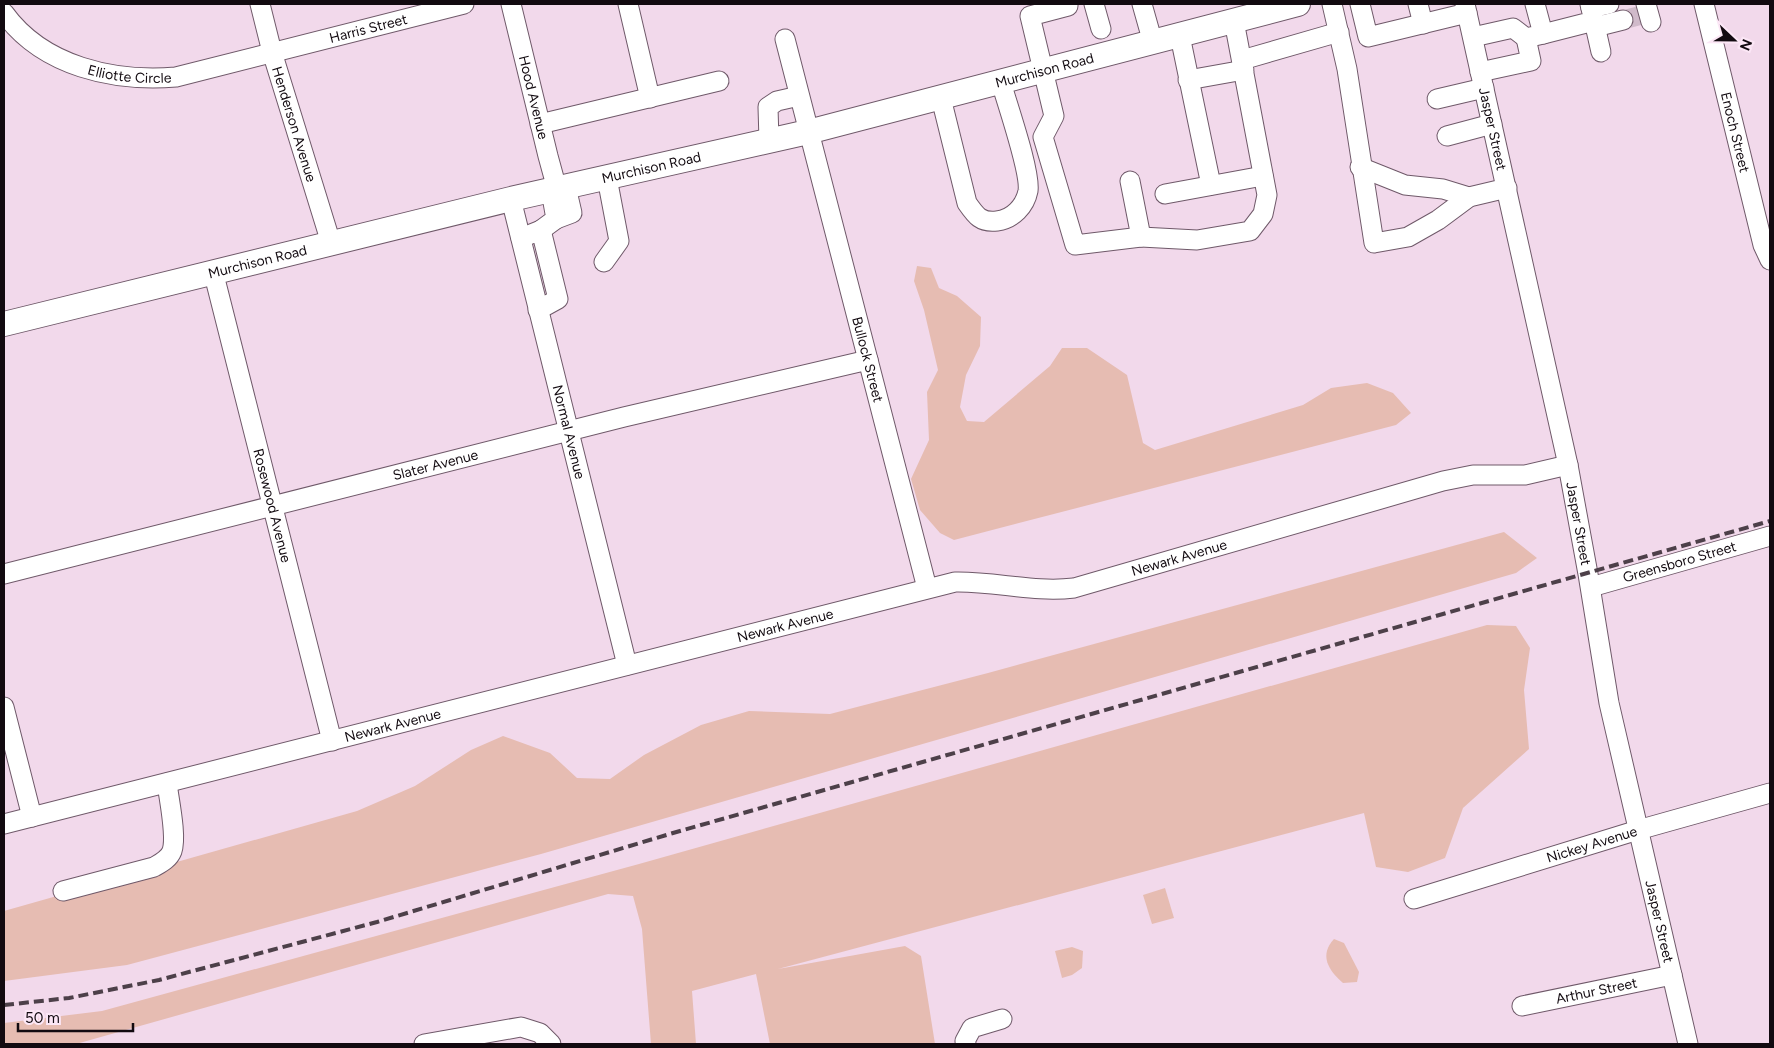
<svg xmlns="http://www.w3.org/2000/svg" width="1774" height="1048" viewBox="0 0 1774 1048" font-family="Figtree,sans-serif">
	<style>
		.green { fill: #e6bcb2 }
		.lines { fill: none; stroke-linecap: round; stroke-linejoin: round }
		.minor-tunnel { stroke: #d0baca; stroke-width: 19; stroke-dasharray: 19 9; stroke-linecap: butt }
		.minor-casing { stroke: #6f5969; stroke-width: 21 }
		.major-casing { stroke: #6f5969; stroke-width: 26 }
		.minor { stroke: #fff; stroke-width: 19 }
		.major { stroke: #fff; stroke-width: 24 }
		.rail { stroke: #4d4049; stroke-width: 4; stroke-dasharray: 10 5; stroke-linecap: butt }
		.labels { text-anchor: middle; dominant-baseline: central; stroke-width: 4; stroke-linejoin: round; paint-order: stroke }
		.street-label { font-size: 14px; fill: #120a10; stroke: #fce7f6 }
	</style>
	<rect width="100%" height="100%" fill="#f2d9eb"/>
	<!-- green -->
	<g class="green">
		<path d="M917,266L931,268L939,288L957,296L981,317L980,346L966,375L960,407L967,421L984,422L1050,366L1062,348H1087L1127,375L1143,443L1155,450L1303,405L1331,388L1367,383L1393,393L1411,413L1396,425L954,540L940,533L920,510L911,479L929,440L927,392L938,370L924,310L914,281Z"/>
		<path d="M1504,532L1537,558L1516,573L541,854L127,965L4,981V911L357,811L415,786L471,750L503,736L550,753L577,778L610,779L644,755L701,725L749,711L830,714L988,673Z"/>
		<path d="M1487,625L1516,626L1530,648L1524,690L1529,749L1463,808L1445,858L1408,872L1376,867L1364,813L778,969L905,946L921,956L935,1044H770L756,974L692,991L696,1044H651L642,929L633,896L608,894L76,1044H4V1023L102,1011L639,864Z"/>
		<path d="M1165,888L1174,918L1152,924L1143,895Z"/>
		<path d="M1334,939L1344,943L1359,972L1357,982L1343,983C1328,970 1319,955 1334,939Z"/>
		<path d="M1072,947L1083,951L1082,968L1072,975L1062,978L1055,951Z"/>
	</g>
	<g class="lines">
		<!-- minor-tunnel -->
		<path class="minor-tunnel" d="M1623,20L1642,15"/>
		<!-- minor casing -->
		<g class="minor-casing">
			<g id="minor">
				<path id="s1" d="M260,4L272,52L331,243"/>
				<path id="s2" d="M511,4L548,156L554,178L560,189"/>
				<path d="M628,4L650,98"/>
				<path d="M1068,4V6L1030,16L1054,116L1043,137L1075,245L1141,237L1130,181"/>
				<path d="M1094,4L1101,29"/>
				<path d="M1142,4L1153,43"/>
				<path d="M1332,4L1347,69L1374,243L1408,237L1438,220L1469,197L1507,188"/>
				<path d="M1360,4L1368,37L1467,13"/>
				<path d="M1418,4L1423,24"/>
				<path id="s3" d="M1465,4L1568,465L1588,574L1609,703L1688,1044"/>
				<path d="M1646,4L1651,22"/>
				<path id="s4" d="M1704,4L1763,245L1770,260"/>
				<path d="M1591,8L1609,4"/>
				<path id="s5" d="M4,13C43,67 114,82 176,77L464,4"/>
				<path d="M1594,21L1601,52"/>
				<path d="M1595,27L1623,20"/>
				<path d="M1543,34L1594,21L1590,4"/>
				<path d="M1180,36L1211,185"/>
				<path d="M1473,37L1513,28L1526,38L1543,34L1535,4"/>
				<path id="s6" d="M785,39L927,588"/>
				<path d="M1242,60L1339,32"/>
				<path d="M1480,72L1531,61L1526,38"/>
				<path d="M1188,80L1244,70"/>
				<path d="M941,98L967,203C976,216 981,223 997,221C1013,219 1025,206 1028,191C1031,172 1007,104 1001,82"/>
				<path d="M1437,99L1484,88"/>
				<path d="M540,124L719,81"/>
				<path d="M1447,136L1492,124"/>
				<path d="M769,141L768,107L777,101L799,96"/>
				<path d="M1360,167L1405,185L1443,189L1469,197"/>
				<path d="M1165,194L1263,176"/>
				<path id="s7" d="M511,199L627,665"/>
				<path d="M556,219L572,213L566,187"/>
				<path d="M541,230L556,219L551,191"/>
				<path d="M1141,237L1197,240L1250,231L1263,214L1267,195L1234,21"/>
				<path d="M521,238L541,230L558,299L538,310"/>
				<path d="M604,262L619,241L607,178"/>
				<path id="s8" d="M213,271L332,741"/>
				<path id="s9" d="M4,574L624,417L868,360"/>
				<path id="s10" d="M1591,587L1770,536"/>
				<path d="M4,707L32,817"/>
				<path id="s11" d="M4,824L955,582C995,581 1034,593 1074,588L1443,481L1473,475H1525L1568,465"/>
				<path d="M63,891L154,867C161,863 169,859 172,851C177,836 169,800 167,783"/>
				<path id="s12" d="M1414,899L1638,830L1770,793"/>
				<path id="s13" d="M1522,1006L1672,975"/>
				<path d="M424,1044L521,1027L540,1033L551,1044"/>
				<path d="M966,1044L965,1041L972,1028L1002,1019"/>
			</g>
		</g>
		<!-- major casing -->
		<g class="major-casing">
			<g id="major">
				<path id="s14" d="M4,324L511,199L808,132L1298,4"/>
			</g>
		</g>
		<!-- minor -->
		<use href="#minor" class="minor"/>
		<!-- major -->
		<use href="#major" class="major"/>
		<!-- rail -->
		<path class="rail" d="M4,1005L69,998L159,980L377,922L673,833L1770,521"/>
	</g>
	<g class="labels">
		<!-- street labels -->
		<g class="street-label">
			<text stroke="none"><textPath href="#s5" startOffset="390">Harris Street</textPath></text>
			<text stroke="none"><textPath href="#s14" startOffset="1071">Murchison Road</textPath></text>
			<text stroke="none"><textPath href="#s5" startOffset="145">Elliotte Circle</textPath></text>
			<text stroke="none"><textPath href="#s2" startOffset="96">Hood Avenue</textPath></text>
			<text stroke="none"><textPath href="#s1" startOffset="125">Henderson Avenue</textPath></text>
			<text stroke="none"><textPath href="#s3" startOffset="128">Jasper Street</textPath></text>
			<text stroke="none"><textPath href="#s4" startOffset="132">Enoch Street</textPath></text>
			<text stroke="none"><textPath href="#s14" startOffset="666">Murchison Road</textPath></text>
			<text stroke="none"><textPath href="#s14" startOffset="261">Murchison Road</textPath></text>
			<text stroke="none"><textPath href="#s6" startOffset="331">Bullock Street</textPath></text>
			<text stroke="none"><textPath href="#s7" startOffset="240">Normal Avenue</textPath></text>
			<text stroke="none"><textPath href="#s9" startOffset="445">Slater Avenue</textPath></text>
			<text stroke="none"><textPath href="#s8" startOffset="242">Rosewood Avenue</textPath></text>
			<text stroke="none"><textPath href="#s3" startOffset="532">Jasper Street</textPath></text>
			<text stroke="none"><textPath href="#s11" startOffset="1210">Newark Avenue</textPath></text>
			<text stroke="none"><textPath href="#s10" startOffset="92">Greensboro Street</textPath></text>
			<text stroke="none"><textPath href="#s11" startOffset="806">Newark Avenue</textPath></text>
			<text stroke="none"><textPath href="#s11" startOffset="401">Newark Avenue</textPath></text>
			<text stroke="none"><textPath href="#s12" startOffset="186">Nickey Avenue</textPath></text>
			<text stroke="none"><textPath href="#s3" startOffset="938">Jasper Street</textPath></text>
			<text stroke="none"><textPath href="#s13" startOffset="76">Arthur Street</textPath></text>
		</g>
	</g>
	<!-- border -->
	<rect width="1774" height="1048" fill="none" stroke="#120a10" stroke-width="10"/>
	<!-- north arrow -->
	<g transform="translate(1734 40) rotate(112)" stroke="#fce7f6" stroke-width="4" paint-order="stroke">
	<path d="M0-4L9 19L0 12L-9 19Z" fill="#120a10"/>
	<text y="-8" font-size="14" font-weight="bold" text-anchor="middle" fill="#120a10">N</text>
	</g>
	<!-- scale -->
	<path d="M18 1023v8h115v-8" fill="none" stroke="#120a10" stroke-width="2.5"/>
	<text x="25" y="1023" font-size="15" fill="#120a10" stroke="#fce7f6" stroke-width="4" paint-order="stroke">50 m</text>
</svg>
